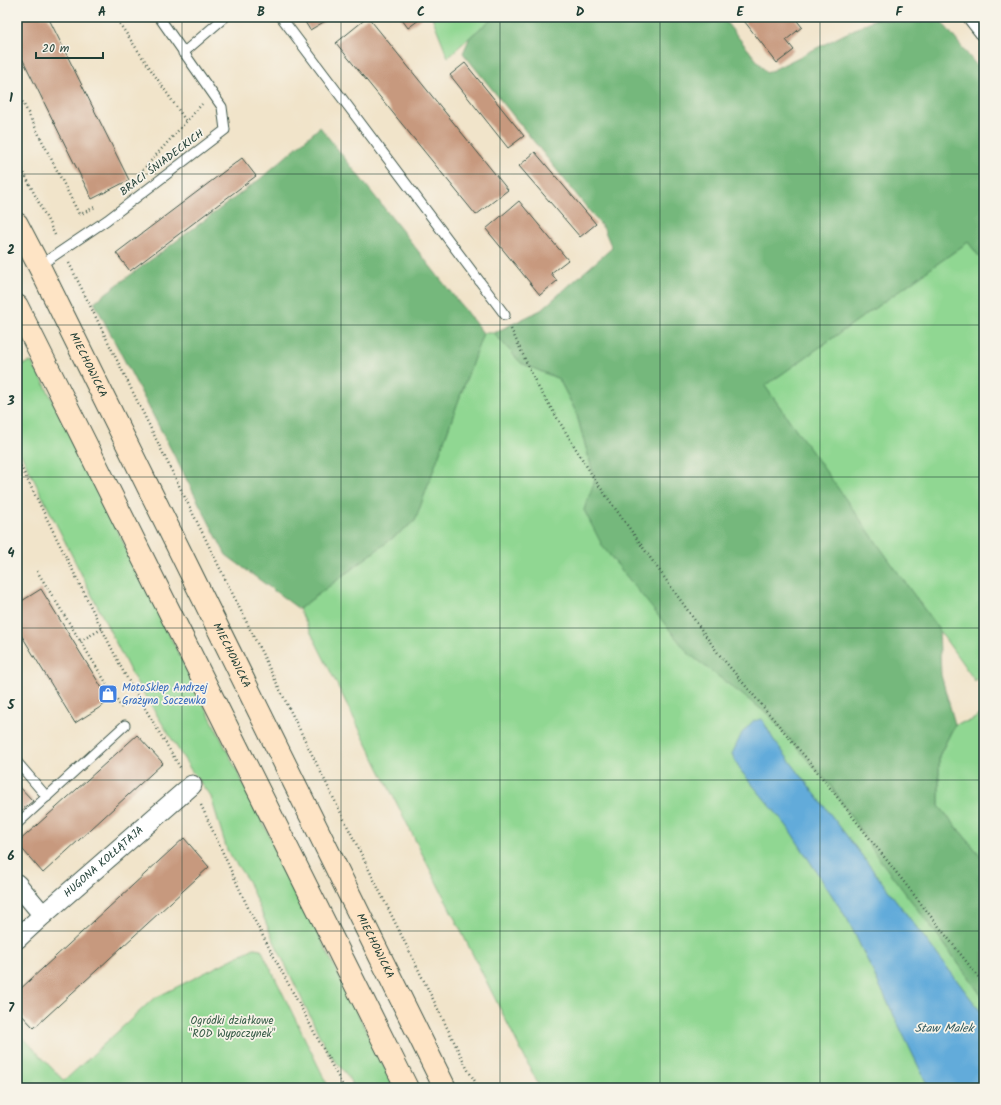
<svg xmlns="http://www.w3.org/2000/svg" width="1001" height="1105" viewBox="0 0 1001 1105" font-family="Kalam,sans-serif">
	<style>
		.green { fill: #90d792; stroke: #588a63 }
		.forest { fill: #74b87c; stroke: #4a7a58 }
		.water { fill: #62abda; stroke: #407487 }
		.building { fill: #c7997e }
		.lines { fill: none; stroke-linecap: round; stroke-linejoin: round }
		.lane-casing { stroke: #3e564a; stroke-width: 11 }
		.street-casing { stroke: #3e564a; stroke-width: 21 }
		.secondary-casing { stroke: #3e564a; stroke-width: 24 }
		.path { stroke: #3e564a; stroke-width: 2.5; stroke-dasharray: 1 3; stroke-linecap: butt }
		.lane { stroke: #fff; stroke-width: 9 }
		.street { stroke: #fff; stroke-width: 19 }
		.secondary { stroke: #fee4c5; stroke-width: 22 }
		.grid { fill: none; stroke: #1f3d34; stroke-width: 1; stroke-opacity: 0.55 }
		.labels { text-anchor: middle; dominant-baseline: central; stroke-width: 3.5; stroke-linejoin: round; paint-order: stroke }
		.street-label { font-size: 11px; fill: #1f3d34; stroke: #f7f3e8 }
		.shop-label { font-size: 11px; fill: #366cbe; stroke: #f7f3e8; text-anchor: start }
		.park-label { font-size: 11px; fill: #365c47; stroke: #f7f3e8 }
		.water-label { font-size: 12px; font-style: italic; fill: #30585e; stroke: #f7f3e8 }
		.neatline { fill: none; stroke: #1f3d34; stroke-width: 1.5 }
		.grid-label { font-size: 13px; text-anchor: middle; font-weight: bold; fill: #1f3d34 }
	</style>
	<rect width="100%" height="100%" fill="#f7f3e8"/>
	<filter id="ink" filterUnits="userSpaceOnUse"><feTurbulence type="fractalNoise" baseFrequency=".025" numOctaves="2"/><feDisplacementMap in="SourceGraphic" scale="8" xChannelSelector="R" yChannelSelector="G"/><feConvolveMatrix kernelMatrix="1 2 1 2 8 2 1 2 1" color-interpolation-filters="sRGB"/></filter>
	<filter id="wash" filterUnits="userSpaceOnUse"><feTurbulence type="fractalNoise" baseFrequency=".012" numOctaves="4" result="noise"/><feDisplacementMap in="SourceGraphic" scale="16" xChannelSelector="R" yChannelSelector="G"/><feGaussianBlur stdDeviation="0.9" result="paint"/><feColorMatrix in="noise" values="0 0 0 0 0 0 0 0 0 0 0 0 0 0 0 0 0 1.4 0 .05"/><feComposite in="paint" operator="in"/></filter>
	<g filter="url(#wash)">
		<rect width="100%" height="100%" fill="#f1e4ca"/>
		<!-- green -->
		<g class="green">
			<path d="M432,17H494L470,37L448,57Z"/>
			<path d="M968,242L984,263V674L975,681L765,386Z"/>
			<path d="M483,333H494L521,363L559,379L576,412L595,480L584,510L739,692L770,716L812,765L831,786L877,856L939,937L984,999V1016L773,739L762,719L732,754L741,771L787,826L848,920L929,1088H540L299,609L415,521Z"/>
			<path d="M31,362L43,381L395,1088H354L347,1075L333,1058L324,1045L273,939L248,881L227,850L211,797L191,770L131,673L17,446V366Z"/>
			<path d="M984,713V860L939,806V756L955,724L970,721Z"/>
			<path d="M254,948L261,949L329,1088H17V1031L64,1081L153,999Z"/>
		</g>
		<!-- forest -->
		<g class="forest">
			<path d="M494,17H722L767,73L875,19L921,22L931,17H938L984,75V263L968,242L765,386L939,630L941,675L955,724L939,756V806L984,860V999L939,937L877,856L831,786L812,765L770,716L689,654L603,547L584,510L595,480L576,412L559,379L521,363L494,333L541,310L612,248L604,229L463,53L470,37Z"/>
			<path d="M320,127L483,333L415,521L299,609L226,555L94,302L260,179Z"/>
		</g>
		<!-- water -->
		<path class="water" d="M762,719L773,739L984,1016V1088H929L848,920L787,826L741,771L732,754L742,733L753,721Z"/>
		<g id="blocks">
			<!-- building -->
			<g class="building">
				<path d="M17,17H48L129,180L92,199L17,48Z"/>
				<path d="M302,17H332L310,30Z"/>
				<path d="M368,17L508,190L476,215L336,43Z"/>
				<path d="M400,17H423L408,28Z"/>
				<path d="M741,17H794L802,27L786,40L794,50L777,63Z"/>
				<path d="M465,63L524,136L508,148L450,75Z"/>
				<path d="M535,152L596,224L580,237L519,166Z"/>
				<path d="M242,158L256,176L130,271L116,253Z"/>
				<path d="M519,201L568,260L551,273L557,281L540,295L486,229Z"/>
				<path d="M41,589L110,701L75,723L17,628V604Z"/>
				<path d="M137,735L163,763L43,873L17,843Z"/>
				<path d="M17,784L33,801L17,814Z"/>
				<path d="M184,838L209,867L34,1028L17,1010V992Z"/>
			</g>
		</g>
	</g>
	<g filter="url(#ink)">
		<use href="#blocks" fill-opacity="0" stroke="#3e564a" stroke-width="1"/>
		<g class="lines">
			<!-- lane casing -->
			<g class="lane-casing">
				<g id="lane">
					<path d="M281,17L505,315"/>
					<path d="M183,53L225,17"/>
					<path d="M39,266L107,220L225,130L222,107L159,17"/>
					<path d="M17,762L47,797"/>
					<path d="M17,824L125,725"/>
				</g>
			</g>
			<!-- street casing -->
			<g class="street-casing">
				<g id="street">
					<path d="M973,17L984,31"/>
					<path d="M17,884L43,915"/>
					<path id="s1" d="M17,939L43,915L192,785"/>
				</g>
			</g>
			<!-- secondary casing -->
			<g class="secondary-casing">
				<g id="secondary">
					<path id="s2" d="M17,224L39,266L445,1088"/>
					<path d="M17,306L407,1088"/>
				</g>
			</g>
			<!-- path -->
			<g class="path">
				<path d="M115,17L186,121"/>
				<path d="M17,91L80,216"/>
				<path d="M17,159L55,235"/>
				<path d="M140,173L202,104"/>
				<path d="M79,215L95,207"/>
				<path d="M69,263L468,1070L479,1088"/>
				<path d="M511,329L537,385L595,480L718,653L812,765L984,984"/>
				<path d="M17,459L124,673L181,769"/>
				<path d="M37,571L123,710"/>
				<path d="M80,641L102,629"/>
				<path d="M201,805L250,912L344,1088"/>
			</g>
			<!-- lane -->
			<use href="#lane" class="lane"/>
			<!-- street -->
			<use href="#street" class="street"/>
			<!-- secondary -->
			<use href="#secondary" class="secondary"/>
		</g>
	</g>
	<!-- grid -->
	<path class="grid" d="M182,17V1088M341,17V1088M500,17V1088M660,17V1088M820,17V1088M17,174H984M17,325H984M17,477H984M17,628H984M17,780H984M17,931H984"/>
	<!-- icons -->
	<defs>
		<g id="shop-square" transform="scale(1)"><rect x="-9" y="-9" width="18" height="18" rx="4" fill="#3f7fe0" stroke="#f7f3e8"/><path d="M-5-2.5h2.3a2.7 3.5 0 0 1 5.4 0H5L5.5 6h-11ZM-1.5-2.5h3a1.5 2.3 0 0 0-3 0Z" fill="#fff"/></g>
	</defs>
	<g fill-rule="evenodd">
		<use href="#shop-square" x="108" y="694"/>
	</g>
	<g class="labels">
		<!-- street labels -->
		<g class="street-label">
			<text transform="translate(162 163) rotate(-37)">BRACI ŚNIADECKICH</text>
			<text stroke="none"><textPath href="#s2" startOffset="158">MIECHOWICKA</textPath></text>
			<text stroke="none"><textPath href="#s2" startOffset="482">MIECHOWICKA</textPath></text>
			<text stroke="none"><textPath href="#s1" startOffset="116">HUGONA KOŁŁĄTAJA</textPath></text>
			<text stroke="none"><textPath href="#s2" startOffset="806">MIECHOWICKA</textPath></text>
		</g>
		<!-- shop labels -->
		<g class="shop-label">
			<text x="122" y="688">MotoSklep Andrzej<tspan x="122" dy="13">Grażyna Soczewka</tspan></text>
		</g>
		<!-- park labels -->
		<g class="park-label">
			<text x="232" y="1021">Ogródki działkowe<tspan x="232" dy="13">"ROD Wypoczynek"</tspan></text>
		</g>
		<!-- water labels -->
		<g class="water-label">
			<text x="944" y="1028">Staw Malek</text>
		</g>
	</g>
	<!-- margin -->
	<rect width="1001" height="1105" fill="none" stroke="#f7f3e8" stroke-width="44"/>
	<!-- scale -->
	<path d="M36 52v6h67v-6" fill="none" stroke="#1f3d34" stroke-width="2"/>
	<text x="42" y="52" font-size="12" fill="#1f3d34" stroke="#f7f3e8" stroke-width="3" paint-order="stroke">20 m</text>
	<rect x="22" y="22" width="957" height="1061" class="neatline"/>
	<g class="grid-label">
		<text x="102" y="16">A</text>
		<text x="261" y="16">B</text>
		<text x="421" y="16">C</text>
		<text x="580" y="16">D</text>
		<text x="740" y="16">E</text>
		<text x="899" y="16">F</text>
		<text x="11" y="102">1</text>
		<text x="11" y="254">2</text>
		<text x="11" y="405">3</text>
		<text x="11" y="557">4</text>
		<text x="11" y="709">5</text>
		<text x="11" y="860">6</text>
		<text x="11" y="1012">7</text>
	</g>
</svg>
